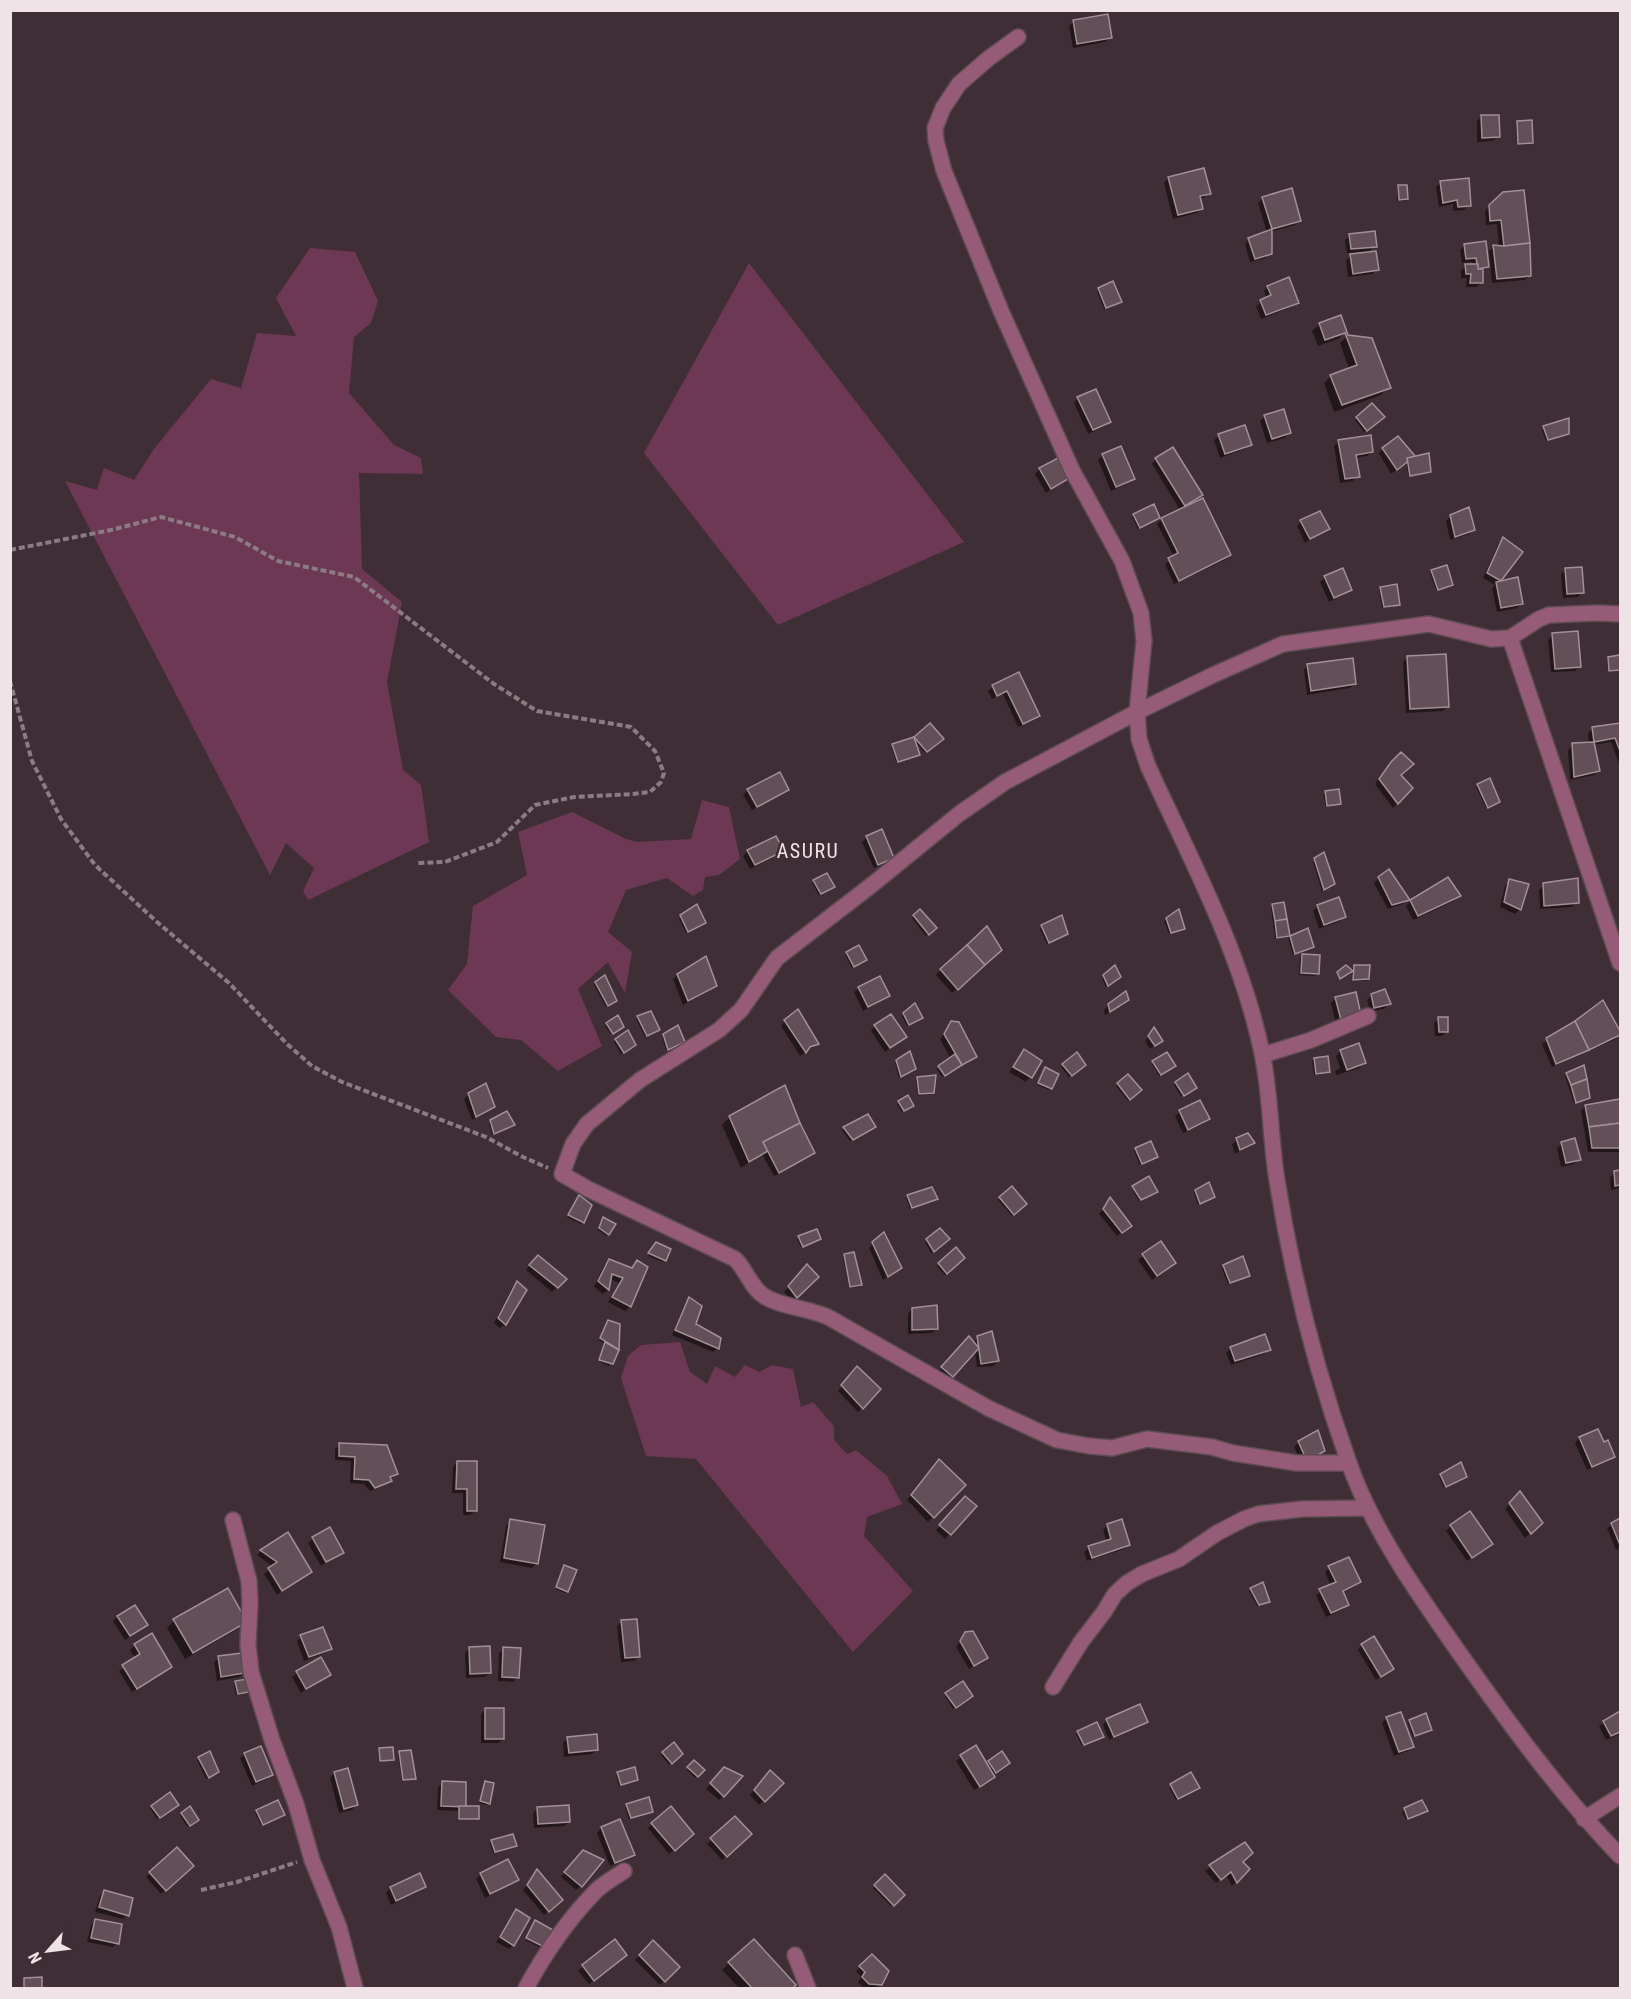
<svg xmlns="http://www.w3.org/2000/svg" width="1631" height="1999" viewBox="0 0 1631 1999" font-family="'Roboto Condensed',sans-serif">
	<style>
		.green { fill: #6d3853 }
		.shadow { fill: #0007 }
		.building { fill: #624f58; stroke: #a48f98; stroke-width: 1.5 }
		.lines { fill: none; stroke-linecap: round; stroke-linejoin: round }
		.street-casing { stroke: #5c4b52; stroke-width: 18 }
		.path { stroke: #8b7c83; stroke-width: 4; stroke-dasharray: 6 3; stroke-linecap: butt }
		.street { stroke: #955b77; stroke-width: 15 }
		.labels { text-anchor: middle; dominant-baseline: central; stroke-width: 5; stroke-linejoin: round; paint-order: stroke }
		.quarter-label { font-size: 20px; letter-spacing: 1.5px; fill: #efe3e8; stroke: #402e36 }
	</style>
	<rect width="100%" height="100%" fill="#402e36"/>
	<!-- green -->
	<g class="green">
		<path d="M310,248L355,252L378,301L371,323L354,337L349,393L394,445L421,458L423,474L359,473L362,569L402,602L387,682L403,770L421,785L429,842L308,900L303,891L314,868L286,843L270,875L65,481L97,490L104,468L134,480L154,449L211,379L241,388L257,333L296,336L276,298Z"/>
		<path d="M749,263L964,542L778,625L644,453Z"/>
		<path d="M702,800L729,807L740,859L719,875L705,877L703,890L693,896L667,878L626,890L608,932L632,952L625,993L608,962L578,989L602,1046L558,1071L521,1040L496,1037L448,990L467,964L473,906L527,875L518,832L572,812L626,839L637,842L691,839Z"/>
		<path d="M680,1342L690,1372L707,1384L715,1366L735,1377L745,1365L759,1372L772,1365L793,1369L801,1407L813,1402L834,1426V1440L847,1454L856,1450L887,1476L902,1504L867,1517L864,1536L913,1591L853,1652L696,1459L646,1456L621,1378L628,1356L641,1345Z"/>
	</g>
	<!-- shadow -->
	<g class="shadow">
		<path d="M1074,21L1110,38L1105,42L1073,48L1069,26Z"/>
		<path d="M1481,117L1498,136L1493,141L1477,142V121Z"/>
		<path d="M1518,123L1532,142L1530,144L1517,145L1516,125Z"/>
		<path d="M1203,169L1209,193L1204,198L1199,199L1201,209L1197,213L1173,219L1164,183L1168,178Z"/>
		<path d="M1441,182L1469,205L1464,210L1453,211V204L1439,207L1436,187Z"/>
		<path d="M1398,186L1407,199L1405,201H1397V188Z"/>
		<path d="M1523,192L1529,276L1525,280L1492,283L1489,251L1494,246L1499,247L1497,224L1486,225L1485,211L1490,206Z"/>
		<path d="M1263,198L1300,220L1295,225L1270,232V253L1266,258L1250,262L1245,244L1249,239L1267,233L1258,203Z"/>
		<path d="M1350,236L1375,246L1368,253L1377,270L1372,274L1348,277L1346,260L1354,253H1347L1345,240Z"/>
		<path d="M1465,245L1487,267L1482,272V282L1477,287H1466L1467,278H1461V270L1466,266H1473L1472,262L1462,263L1460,250Z"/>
		<path d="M1268,287L1297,302L1292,307L1261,319L1256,306L1267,299L1264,291Z"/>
		<path d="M1099,289L1118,303L1104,309L1097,291Z"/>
		<path d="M1320,324L1345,332L1338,339L1318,346L1312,331Z"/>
		<path d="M1347,336L1389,387L1381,395L1334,412L1324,383L1331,376L1349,369L1340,343Z"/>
		<path d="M1078,398L1109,422L1105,426L1088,434L1074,403Z"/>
		<path d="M1372,405L1383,417L1364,432L1355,420Z"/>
		<path d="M1265,416L1289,433L1285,438L1267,443L1260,421Z"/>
		<path d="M1544,428L1568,433L1546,441L1542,430Z"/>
		<path d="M1219,436L1250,444L1245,449L1220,458L1214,440Z"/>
		<path d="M1339,441L1372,452L1367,456L1355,458L1358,476L1353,481L1340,483L1334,446Z"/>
		<path d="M1383,449L1414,458L1430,472L1409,477L1406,463L1391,474L1379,453Z"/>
		<path d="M1103,455L1133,479L1128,483L1111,491L1098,460Z"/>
		<path d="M1156,459L1201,495L1191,504L1229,555L1225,560L1174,584L1165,564L1174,557L1157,524L1162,519L1180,510L1152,464Z"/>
		<path d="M1040,469L1066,478L1046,493L1035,474Z"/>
		<path d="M1134,515L1159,518L1138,529L1132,517Z"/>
		<path d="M1451,516L1474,529L1469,534L1450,540L1446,521Z"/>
		<path d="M1301,521L1328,528L1305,543L1297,526Z"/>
		<path d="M1504,539L1500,580L1496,583L1517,579L1522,603L1517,608L1497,612L1492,588L1495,585L1483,578L1499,543Z"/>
		<path d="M1566,570L1582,592L1578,597L1563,598L1561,574Z"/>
		<path d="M1432,571L1451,585L1436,590L1430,573Z"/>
		<path d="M1325,578L1350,590L1345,594L1329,602L1320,582Z"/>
		<path d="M1381,588L1398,604L1396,606L1382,608L1379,590Z"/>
		<path d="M1553,635L1580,666L1575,671L1551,672L1548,640Z"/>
		<path d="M1408,657L1447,707L1443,711L1406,713L1403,662Z"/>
		<path d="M1620,657V671L1608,672L1607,660Z"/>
		<path d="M1308,666L1355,684L1350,688L1307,695L1304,670Z"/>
		<path d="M1018,674L1038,716L1033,720L1018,727L1003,694L992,699L988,691L993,687Z"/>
		<path d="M1620,724V766L1611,742L1593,745L1599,770L1594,775L1570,780L1568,750L1573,745L1589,743L1588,733L1592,729Z"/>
		<path d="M930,725L942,739L925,753L914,740L916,756L897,763L891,747L915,739Z"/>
		<path d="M1401,754L1399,775L1411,788L1393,808L1375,784L1386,768Z"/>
		<path d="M1478,785L1497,803L1486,808L1476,787Z"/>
		<path d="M787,789L783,794L752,810L743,795L748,790Z"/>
		<path d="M1325,793L1339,804L1326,807L1323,794Z"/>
		<path d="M867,837L892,858L887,863L874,868L862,842Z"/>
		<path d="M748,851H782L777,856L750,869L743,856Z"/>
		<path d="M1315,860L1331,885L1322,891L1313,862Z"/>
		<path d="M1379,878L1408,900L1403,904L1388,909L1374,883Z"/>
		<path d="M814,881L831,889L819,895L812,883Z"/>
		<path d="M1510,881L1520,909L1515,914L1500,907L1505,886Z"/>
		<path d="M1544,885L1577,902L1572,907L1540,909L1539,890Z"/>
		<path d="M1459,896L1454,901L1413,920L1406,906L1411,901Z"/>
		<path d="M1283,904L1289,938L1307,930L1313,947L1311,949L1293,955L1288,937L1275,939L1271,907Z"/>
		<path d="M1318,906L1345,917L1340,921L1319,929L1313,911Z"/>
		<path d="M920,911L935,928L926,936L912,918Z"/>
		<path d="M681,917L705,923L686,933L679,919Z"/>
		<path d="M1167,919L1183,928L1169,934L1164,921Z"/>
		<path d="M1042,927L1067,934L1047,944L1040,929Z"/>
		<path d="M986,928L995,955L952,993L936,975Z"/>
		<path d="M847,953L863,962L852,968L845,955Z"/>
		<path d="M1302,956L1317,974L1315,976L1299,975L1300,958Z"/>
		<path d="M1354,966L1368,979L1366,981H1352V968Z"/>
		<path d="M1115,968L1117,978L1106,987L1102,979Z"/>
		<path d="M678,975L715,985L711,990L683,1005L673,979Z"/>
		<path d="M596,983L613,1002L606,1007L594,985Z"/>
		<path d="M859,988L888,996L884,1000L863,1011L854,992Z"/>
		<path d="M1372,995L1389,1004L1384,1009L1370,1011L1367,1000Z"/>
		<path d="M1336,998L1354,1019L1336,1024L1331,1003Z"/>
		<path d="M1127,1000L1123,1005L1105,1015L1104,1010L1109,1005Z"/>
		<path d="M1603,1002L1620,1034L1616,1039L1552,1067L1542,1044Z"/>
		<path d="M914,1005L919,1020L907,1026L902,1016Z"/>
		<path d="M617,1017L620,1029L611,1034L605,1026Z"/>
		<path d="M638,1017L656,1031L645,1037L636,1019Z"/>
		<path d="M1439,1019L1446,1032L1442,1036H1435L1434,1023Z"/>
		<path d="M785,1021L817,1044L800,1056L781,1026Z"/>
		<path d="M952,1023L975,1056L942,1077L937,1069L951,1059L940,1039Z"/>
		<path d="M875,1026L900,1041L885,1052L871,1031Z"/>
		<path d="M1150,1034L1156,1045L1150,1049L1145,1041Z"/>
		<path d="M664,1035L681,1043L666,1050L662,1037Z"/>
		<path d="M616,1040L633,1047L621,1054L614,1042Z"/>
		<path d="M1358,1045L1364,1063L1360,1068L1336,1075L1335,1071L1340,1068L1336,1056L1340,1051Z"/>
		<path d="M1024,1051L1040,1061L1026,1082L1009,1072Z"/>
		<path d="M1077,1055L1082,1067L1069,1077L1061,1067Z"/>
		<path d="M1314,1059L1329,1072L1327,1073L1314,1075L1312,1061Z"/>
		<path d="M897,1061L913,1070L899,1078L895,1063Z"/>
		<path d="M1153,1062L1172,1067L1159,1076L1152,1064Z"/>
		<path d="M1043,1071L1057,1074L1049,1090L1037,1085Z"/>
		<path d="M1567,1074L1588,1098L1586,1100L1574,1103L1565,1076Z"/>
		<path d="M1128,1076L1140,1090L1128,1101L1116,1086Z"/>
		<path d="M918,1078L933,1092L931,1094L918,1096L916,1080Z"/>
		<path d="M1176,1083L1193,1089L1181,1096L1174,1085Z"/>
		<path d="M469,1094L493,1107L472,1120L464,1099Z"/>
		<path d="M907,1097L910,1107L902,1112L897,1104Z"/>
		<path d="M1620,1101V1152H1588L1581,1111L1585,1106Z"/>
		<path d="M1200,1102L1208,1119L1203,1124L1183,1133L1175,1116L1180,1112Z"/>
		<path d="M730,1117L813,1152L808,1157L774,1176L762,1154L741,1168L722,1125Z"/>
		<path d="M491,1121L511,1127L492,1135L489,1123Z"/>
		<path d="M844,1128H873L850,1141L842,1130Z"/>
		<path d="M1237,1140L1253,1143L1235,1154L1232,1144Z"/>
		<path d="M1562,1144L1579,1159L1574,1164L1561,1167L1557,1148Z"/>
		<path d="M1136,1149L1154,1158L1140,1165L1134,1151Z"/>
		<path d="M1620,1171V1188L1611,1190L1610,1177L1615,1172Z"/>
		<path d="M1133,1187L1155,1193L1139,1201L1132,1189Z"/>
		<path d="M1012,1188L1025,1204L1012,1216L998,1200Z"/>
		<path d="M1196,1191L1214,1197L1198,1205L1194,1193Z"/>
		<path d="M908,1196L936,1199L910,1209L906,1198Z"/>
		<path d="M579,1197L583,1222L581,1224L567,1217Z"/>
		<path d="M1110,1200L1125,1230L1117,1236L1099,1214Z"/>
		<path d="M602,1220L608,1234L606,1236L598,1230Z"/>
		<path d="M940,1230L948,1239L931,1253L925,1242Z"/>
		<path d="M883,1234L900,1268L883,1280L869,1248Z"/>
		<path d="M799,1238L819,1239L801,1247L797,1239Z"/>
		<path d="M1161,1243L1174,1263L1152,1280L1138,1260Z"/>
		<path d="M654,1246L664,1260L663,1262L648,1256Z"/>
		<path d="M955,1249L963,1258L945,1275L937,1266Z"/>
		<path d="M845,1255L860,1285L859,1287L849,1288L843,1257Z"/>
		<path d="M533,1261L565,1279L552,1292L526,1270Z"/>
		<path d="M609,1261L631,1269L637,1262L646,1268L630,1307L625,1311L608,1302L619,1283L610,1279L608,1290L603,1294L594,1287L604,1265Z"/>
		<path d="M1224,1267L1248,1275L1228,1284L1222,1269Z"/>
		<path d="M802,1271L817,1277L792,1301L784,1292Z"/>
		<path d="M517,1283L505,1324L500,1328L494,1323L512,1288Z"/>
		<path d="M689,1299L694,1325L718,1348L713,1352L672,1335L685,1304Z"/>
		<path d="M912,1309L936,1329L932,1333L908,1334V1314Z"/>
		<path d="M607,1324L618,1325V1350L609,1366L598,1361L605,1344L599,1340Z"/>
		<path d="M978,1337L998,1361L993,1366L977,1367L975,1351L948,1381L938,1372L969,1338L973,1343Z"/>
		<path d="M1231,1348L1269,1349L1264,1354L1231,1365L1226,1353Z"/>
		<path d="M853,1372L879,1389L858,1412L838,1391Z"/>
		<path d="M1597,1431L1603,1444L1613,1456L1609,1461L1587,1470L1575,1443L1579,1438Z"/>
		<path d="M1299,1442L1323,1450L1301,1462L1294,1447Z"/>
		<path d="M340,1444L396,1474L385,1485L370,1491L364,1484L350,1483L351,1461L335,1460V1449Z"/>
		<path d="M457,1462L475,1511L470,1515H463V1493H452L453,1467Z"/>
		<path d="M934,1465L964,1485L928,1522L907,1500Z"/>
		<path d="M1441,1475L1465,1477L1444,1488L1439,1477Z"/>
		<path d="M1520,1493L1541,1523L1525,1538L1505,1509Z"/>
		<path d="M960,1502L975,1506L945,1539L936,1530Z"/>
		<path d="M1620,1520V1548L1616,1550L1607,1528Z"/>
		<path d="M511,1521L537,1563L532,1568L500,1562L506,1526Z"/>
		<path d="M1121,1521L1129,1545L1124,1549L1087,1561L1084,1552L1089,1548L1107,1542L1103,1530L1106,1527L1112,1546L1115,1545L1109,1526H1107Z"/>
		<path d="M1451,1526L1486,1548L1467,1561L1446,1531Z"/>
		<path d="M313,1538L342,1552L321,1566L308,1543Z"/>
		<path d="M261,1551L311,1572L277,1595L264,1574L273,1567L257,1555Z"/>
		<path d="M1329,1568L1360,1582L1355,1586L1342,1593L1347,1604L1343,1609L1326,1617L1316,1595L1331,1586L1325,1572Z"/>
		<path d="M563,1569L567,1591L565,1593L555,1589Z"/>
		<path d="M1251,1589L1268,1602L1257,1606L1249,1591Z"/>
		<path d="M118,1617L146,1625L125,1640L113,1621Z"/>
		<path d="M174,1621H245L238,1629L185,1659L167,1628Z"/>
		<path d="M622,1621L639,1656L634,1661L621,1662L617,1626Z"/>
		<path d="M966,1634L986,1658L969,1669L956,1647Z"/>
		<path d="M301,1637L330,1648L325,1653L304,1661L297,1641Z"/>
		<path d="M135,1645L170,1667L132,1692L119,1671L136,1659L130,1650Z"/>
		<path d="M1362,1645L1387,1673L1376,1680L1358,1650Z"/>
		<path d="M470,1648L489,1673L485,1677L466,1678L465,1653Z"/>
		<path d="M504,1649L518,1677L513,1682L498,1681L499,1653Z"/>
		<path d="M219,1658L244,1673L239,1677L217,1681L214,1662Z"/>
		<path d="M297,1673L329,1674L301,1693L292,1677Z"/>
		<path d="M236,1682L248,1691L236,1695L234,1684Z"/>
		<path d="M946,1694L969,1697L953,1709L945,1696Z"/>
		<path d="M485,1710L503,1739L498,1743H481V1714Z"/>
		<path d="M1620,1713V1734L1606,1740L1599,1726Z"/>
		<path d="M1387,1718L1412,1746L1408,1751L1394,1756L1382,1723Z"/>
		<path d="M1107,1720L1146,1722L1141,1726L1109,1740L1103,1725Z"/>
		<path d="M1410,1721L1430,1729L1413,1737L1408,1723Z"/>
		<path d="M1078,1732L1100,1738L1082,1746L1076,1734Z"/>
		<path d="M568,1738L597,1750L592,1754L564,1757L563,1743Z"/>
		<path d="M674,1744L681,1754L669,1765L661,1755Z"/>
		<path d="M975,1747L986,1765L989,1762L1006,1765L992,1775L994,1776L989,1781L974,1790L956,1761Z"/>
		<path d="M380,1749L393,1759L379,1762L378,1751Z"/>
		<path d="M209,1753L218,1772L206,1779L197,1760Z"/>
		<path d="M400,1753L414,1778L412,1780L402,1781L398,1755Z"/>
		<path d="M245,1754L271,1775L267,1779L252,1786L240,1758Z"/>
		<path d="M694,1762L703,1770L695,1778L687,1770Z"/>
		<path d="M725,1769L740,1777L719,1800L706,1789Z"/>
		<path d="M334,1773L356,1805L352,1810L339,1813L330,1778Z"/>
		<path d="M618,1774L637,1780L619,1786L616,1775Z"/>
		<path d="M1191,1775L1196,1789L1176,1800L1169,1787Z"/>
		<path d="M765,1776L782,1783L759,1805L750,1795Z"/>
		<path d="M443,1783L464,1807L477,1818L475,1820H458V1811L437,1810L438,1787Z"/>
		<path d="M485,1783L488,1803L486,1805L479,1803Z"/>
		<path d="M1421,1802L1426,1811L1406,1820L1402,1812Z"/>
		<path d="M627,1805L652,1811L629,1819L625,1807Z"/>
		<path d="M175,1806L157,1819L150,1808L152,1807Z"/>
		<path d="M538,1808L569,1822L564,1826L534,1828L533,1813Z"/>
		<path d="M257,1811L281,1816L261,1825L255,1813Z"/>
		<path d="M182,1814L195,1822L187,1827L180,1815Z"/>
		<path d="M735,1818L750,1834L722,1860L707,1844Z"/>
		<path d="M619,1821L633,1854L628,1859L610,1866L597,1833L601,1828Z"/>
		<path d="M652,1824L688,1839L669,1854L648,1828Z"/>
		<path d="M492,1841L515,1845L493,1853L490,1843Z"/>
		<path d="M1244,1844L1241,1863L1248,1869L1232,1886L1226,1875L1216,1883L1205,1871Z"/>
		<path d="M177,1849L192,1866L161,1894L146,1877Z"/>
		<path d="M578,1857L581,1886L576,1890L561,1877Z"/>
		<path d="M508,1861L517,1880L512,1884L485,1898L476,1879L481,1874Z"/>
		<path d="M537,1871L557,1904L544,1915L523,1890Z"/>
		<path d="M419,1875L425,1887L420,1891L391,1905L386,1893L390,1888Z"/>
		<path d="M885,1876L903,1895L891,1906L873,1888Z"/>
		<path d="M104,1892L127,1915L123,1919L95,1912L100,1896Z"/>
		<path d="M516,1911L513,1945L509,1949L496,1942Z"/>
		<path d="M96,1920L117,1943L113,1947L87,1942L91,1925Z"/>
		<path d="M533,1924L543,1946L541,1948L525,1940Z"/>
		<path d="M614,1941L621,1960L589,1984L578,1971Z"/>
		<path d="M653,1942L678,1967L660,1985L635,1960Z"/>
		<path d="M872,1956L881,1984L876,1988H864L858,1983L861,1977L856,1971Z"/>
		<path d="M729,1963L794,1985L791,1988H739L722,1970Z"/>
	</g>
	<!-- building -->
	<g class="building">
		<path d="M1108,14L1112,38L1077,44L1073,20Z"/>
		<path d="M1481,115H1499L1500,137L1482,138Z"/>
		<path d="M1532,120L1533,143L1518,144L1517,121Z"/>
		<path d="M1204,168L1211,194L1200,196L1203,209L1178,215L1168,177Z"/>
		<path d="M1469,178L1471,206L1458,207L1457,200L1443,203L1440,181Z"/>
		<path d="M1398,185H1407L1408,199L1399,200Z"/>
		<path d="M1292,188L1301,221L1272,229L1262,197Z"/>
		<path d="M1524,190L1530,243L1504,246L1501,220L1490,221L1489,205L1503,192Z"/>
		<path d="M1272,229V254L1255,259L1248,238Z"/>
		<path d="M1375,231L1377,247L1351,249L1349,234Z"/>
		<path d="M1486,241L1489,267L1478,269L1476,258L1466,259L1464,244Z"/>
		<path d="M1530,243L1531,276L1497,279L1493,245L1504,246Z"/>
		<path d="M1376,251L1379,270L1353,274L1350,254Z"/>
		<path d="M1465,264H1478V269H1483V283H1470L1471,274H1466Z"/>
		<path d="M1289,277L1299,303L1266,315L1260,300L1271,295L1267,286Z"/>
		<path d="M1113,281L1122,302L1106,308L1098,288Z"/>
		<path d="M1341,315L1348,335L1372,338L1391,388L1342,405L1330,375L1357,365L1345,333L1325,340L1319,323Z"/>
		<path d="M1096,389L1111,422L1093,430L1077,397Z"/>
		<path d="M1372,403L1385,417L1367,431L1356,417Z"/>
		<path d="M1284,409L1291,433L1272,439L1264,415Z"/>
		<path d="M1569,418V434L1548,440L1543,426Z"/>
		<path d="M1245,425L1252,445L1225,454L1218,434Z"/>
		<path d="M1371,435L1373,452L1356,455L1360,477L1345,479L1338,440Z"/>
		<path d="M1398,436L1415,456L1397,470L1382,448Z"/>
		<path d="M1121,446L1135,479L1116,487L1102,454Z"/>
		<path d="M1173,447L1203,495L1185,506L1155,458Z"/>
		<path d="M1429,453L1431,472L1410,476L1407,458Z"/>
		<path d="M1058,458L1068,479L1051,489L1039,468Z"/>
		<path d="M1203,498L1231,555L1179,581L1168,558L1178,553L1161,518Z"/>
		<path d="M1154,504L1160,518L1140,528L1133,514Z"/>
		<path d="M1469,507L1475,530L1455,537L1450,515Z"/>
		<path d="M1320,511L1330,529L1310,539L1300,520Z"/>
		<path d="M1503,537L1523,552L1501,581L1487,573Z"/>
		<path d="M1447,565L1453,585L1438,590L1431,570Z"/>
		<path d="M1582,567L1584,593L1567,594L1565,568Z"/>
		<path d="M1343,568L1352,590L1334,598L1324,576Z"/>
		<path d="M1518,577L1523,604L1501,608L1496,582Z"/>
		<path d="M1397,584L1400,605L1384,607L1380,587Z"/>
		<path d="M1578,631L1581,667L1555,669L1552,633Z"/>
		<path d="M1446,654L1449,707L1410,709L1407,656Z"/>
		<path d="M1620,655V670L1609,671L1608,657Z"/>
		<path d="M1353,658L1356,684L1311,691L1307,664Z"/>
		<path d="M1019,672L1040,716L1023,724L1007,691L997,696L992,685Z"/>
		<path d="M930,723L944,739L927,752L914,737Z"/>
		<path d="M1620,723V751L1615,738L1594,742L1592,727Z"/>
		<path d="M914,737L920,755L898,762L892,744Z"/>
		<path d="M1594,742L1600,771L1574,777L1572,743Z"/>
		<path d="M1401,752L1414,764L1401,775L1413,788L1398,804L1379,779L1391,762Z"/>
		<path d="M780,772L789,790L757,807L747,789Z"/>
		<path d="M1490,778L1500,802L1488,808L1477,784Z"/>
		<path d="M1339,789L1341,804L1327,806L1325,791Z"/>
		<path d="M882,829L894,858L878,865L866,836Z"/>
		<path d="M776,836L784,851L755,865L747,850Z"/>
		<path d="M1324,852L1335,884L1324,890L1314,858Z"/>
		<path d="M1389,869L1410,900L1392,905L1378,877Z"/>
		<path d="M827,873L835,887L821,894L813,880Z"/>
		<path d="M1448,877L1461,896L1418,916L1410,900Z"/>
		<path d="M1578,878L1579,903L1544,906L1543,883Z"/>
		<path d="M1509,879L1529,884L1521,910L1504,902Z"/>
		<path d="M1339,897L1346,917L1324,925L1317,905Z"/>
		<path d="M1284,902L1287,919L1275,921L1272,904Z"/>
		<path d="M697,904L706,923L688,932L680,915Z"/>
		<path d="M920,909L937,928L929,935L913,915Z"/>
		<path d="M1179,909L1185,929L1171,933L1166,918Z"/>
		<path d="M1062,915L1068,934L1049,943L1041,925Z"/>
		<path d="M1287,919L1290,936L1277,938L1275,921Z"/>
		<path d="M987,926L1002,950L985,965L967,945Z"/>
		<path d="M1308,928L1314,947L1295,954L1290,936Z"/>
		<path d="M859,945L867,960L854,967L846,952Z"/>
		<path d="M967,945L985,965L958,990L940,969Z"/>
		<path d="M1302,954L1320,955L1319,974L1301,973Z"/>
		<path d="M706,956L717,986L688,1001L677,974Z"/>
		<path d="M1115,965L1121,977L1108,986L1103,975Z"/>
		<path d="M1346,965L1353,971L1340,979L1337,972Z"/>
		<path d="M1354,965H1370L1369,979L1353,980Z"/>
		<path d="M605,975L617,1001L608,1006L595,982Z"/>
		<path d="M880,976L890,996L868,1007L858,987Z"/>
		<path d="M1385,989L1391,1004L1374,1008L1371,994Z"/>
		<path d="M1126,991L1129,1000L1110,1012L1108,1004Z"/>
		<path d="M1356,992L1361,1015L1341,1020L1335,997Z"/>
		<path d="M1603,1000L1620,1031V1035L1589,1050L1575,1021Z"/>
		<path d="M915,1003L923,1018L909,1025L903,1013Z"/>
		<path d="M798,1009L819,1044L810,1047L806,1053L784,1020Z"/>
		<path d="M651,1011L660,1030L647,1036L637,1016Z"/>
		<path d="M891,1014L907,1037L890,1048L874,1025Z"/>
		<path d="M618,1015L624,1027L613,1034L606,1023Z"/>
		<path d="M1438,1017H1448V1032H1439Z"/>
		<path d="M951,1021L959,1022L977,1057L962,1065L944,1034Z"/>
		<path d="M1575,1021L1589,1050L1556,1064L1546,1038Z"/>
		<path d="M678,1025L685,1042L668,1050L663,1034Z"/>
		<path d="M1154,1027L1163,1041L1155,1046L1148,1036Z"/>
		<path d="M628,1030L636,1045L624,1053L615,1039Z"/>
		<path d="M1359,1043L1366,1063L1347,1070L1340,1050Z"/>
		<path d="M1024,1049L1042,1061L1032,1078L1013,1067Z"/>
		<path d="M910,1051L916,1069L901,1077L896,1060Z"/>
		<path d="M1077,1052L1086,1065L1072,1076L1062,1064Z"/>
		<path d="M1167,1052L1176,1066L1161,1075L1152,1061Z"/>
		<path d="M955,1054L962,1065L945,1076L938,1066Z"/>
		<path d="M1328,1056L1330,1072L1316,1074L1314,1058Z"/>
		<path d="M1584,1065L1587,1079L1571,1085L1566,1073Z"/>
		<path d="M1045,1067L1059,1074L1052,1089L1038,1083Z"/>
		<path d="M1188,1073L1197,1088L1184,1096L1175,1082Z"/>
		<path d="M1128,1074L1142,1090L1130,1100L1117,1083Z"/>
		<path d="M936,1075L934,1093L919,1094L917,1077Z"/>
		<path d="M1587,1079L1590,1098L1576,1103L1571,1085Z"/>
		<path d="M486,1083L495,1107L476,1117L468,1093Z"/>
		<path d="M785,1085L800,1123L763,1142L768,1151L749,1162L729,1116Z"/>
		<path d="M908,1095L914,1106L904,1111L898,1101Z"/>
		<path d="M1620,1099V1123L1589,1127L1585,1105Z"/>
		<path d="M1200,1100L1210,1119L1188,1130L1179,1110Z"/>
		<path d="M507,1111L515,1125L494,1134L490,1120Z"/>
		<path d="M868,1114L876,1127L853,1140L843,1127Z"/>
		<path d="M800,1123L815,1153L779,1173L763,1142Z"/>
		<path d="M1620,1123V1148H1592L1589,1127Z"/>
		<path d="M1248,1133L1255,1143L1240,1150L1236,1138Z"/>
		<path d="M1575,1138L1581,1160L1566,1163L1561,1142Z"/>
		<path d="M1151,1141L1158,1157L1142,1164L1135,1148Z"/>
		<path d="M1620,1170V1185L1615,1186L1614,1171Z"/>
		<path d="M1149,1176L1158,1192L1141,1200L1132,1186Z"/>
		<path d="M1209,1182L1215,1197L1200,1204L1195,1190Z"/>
		<path d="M1012,1186L1027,1204L1014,1215L999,1197Z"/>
		<path d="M932,1187L938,1199L912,1208L907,1195Z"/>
		<path d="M579,1195L592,1205L584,1223L568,1215Z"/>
		<path d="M1110,1197L1132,1226L1122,1233L1103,1209Z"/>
		<path d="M603,1217L616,1224L609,1235L599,1228Z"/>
		<path d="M940,1228L950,1239L934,1252L926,1239Z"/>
		<path d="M817,1229L821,1239L803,1247L798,1236Z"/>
		<path d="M884,1232L902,1268L888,1277L872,1242Z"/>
		<path d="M1161,1241L1176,1263L1157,1276L1142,1254Z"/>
		<path d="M656,1242L671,1249L666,1261L648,1253Z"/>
		<path d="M956,1247L965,1258L947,1274L938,1263Z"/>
		<path d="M854,1252L862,1285L850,1287L844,1254Z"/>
		<path d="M538,1255L567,1279L558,1288L529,1265Z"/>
		<path d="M1243,1256L1250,1276L1230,1283L1223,1265Z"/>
		<path d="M609,1259L632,1268L637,1260L648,1267L631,1307L612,1297L623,1278L612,1274L609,1290L598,1281Z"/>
		<path d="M807,1264L819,1277L797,1298L788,1286Z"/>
		<path d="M517,1281L527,1290L506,1325L498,1318Z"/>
		<path d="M689,1297L702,1306L696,1324L721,1338L719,1349L675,1330Z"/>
		<path d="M937,1305L938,1329L912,1330V1308Z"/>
		<path d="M608,1320L620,1324L619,1350L600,1338Z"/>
		<path d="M992,1331L999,1361L981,1364L977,1336Z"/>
		<path d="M1265,1334L1271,1350L1235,1361L1230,1347Z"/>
		<path d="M969,1336L979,1348L953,1377L941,1367Z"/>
		<path d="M605,1342L619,1350L613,1364L599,1360Z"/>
		<path d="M857,1366L881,1389L863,1409L841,1385Z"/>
		<path d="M1598,1429L1604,1442L1608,1440L1615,1457L1592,1467L1579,1437Z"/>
		<path d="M1318,1430L1325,1451L1307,1461L1298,1441Z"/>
		<path d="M339,1443L387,1445L398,1474L390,1477L392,1481L375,1488L369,1480L354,1479L355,1457L339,1456Z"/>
		<path d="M939,1459L966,1485L934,1518L911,1495Z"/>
		<path d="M457,1461H477V1511H467V1489H456Z"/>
		<path d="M1461,1462L1467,1477L1446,1487L1440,1474Z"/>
		<path d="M1520,1491L1543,1523L1531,1534L1509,1503Z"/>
		<path d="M965,1496L977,1506L951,1535L939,1525Z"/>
		<path d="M1470,1511L1493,1544L1472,1558L1450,1525Z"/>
		<path d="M1620,1518V1545L1611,1523Z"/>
		<path d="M510,1519L545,1525L538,1564L504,1558Z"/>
		<path d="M1122,1519L1130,1545L1092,1558L1088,1546L1111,1539L1107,1524Z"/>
		<path d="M330,1527L344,1553L326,1562L312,1537Z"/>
		<path d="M288,1532L312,1572L282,1591L268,1568L277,1562L260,1550Z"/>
		<path d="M1349,1557L1361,1582L1343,1591L1349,1605L1331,1613L1319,1589L1336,1582L1328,1566Z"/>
		<path d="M564,1565L577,1570L568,1592L556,1587Z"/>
		<path d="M1263,1582L1270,1602L1259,1605L1250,1588Z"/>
		<path d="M228,1588L247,1622L193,1653L173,1619Z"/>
		<path d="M135,1605L148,1625L130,1636L117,1616Z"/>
		<path d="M637,1619L640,1657L625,1658L621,1620Z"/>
		<path d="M323,1627L332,1649L309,1657L300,1635Z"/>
		<path d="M973,1631L988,1658L974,1666L960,1641L965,1632Z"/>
		<path d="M152,1633L172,1667L137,1689L122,1665L140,1654L134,1644Z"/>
		<path d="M1374,1636L1394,1669L1381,1677L1361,1644Z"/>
		<path d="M490,1646L491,1673L470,1674L469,1647Z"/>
		<path d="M503,1647L521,1648L519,1678L502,1677Z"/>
		<path d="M242,1653L245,1673L221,1677L218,1656Z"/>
		<path d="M321,1657L331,1675L306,1689L296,1671Z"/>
		<path d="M247,1679L249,1692L238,1694L235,1681Z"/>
		<path d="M963,1681L973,1696L956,1708L945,1693Z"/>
		<path d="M1140,1704L1148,1722L1114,1737L1106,1719Z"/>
		<rect x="485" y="1708" width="19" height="31"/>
		<path d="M1620,1711V1732L1611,1736L1603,1721Z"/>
		<path d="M1401,1712L1414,1747L1399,1752L1386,1717Z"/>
		<path d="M1426,1713L1432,1730L1415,1736L1409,1720Z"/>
		<path d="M1097,1722L1104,1737L1084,1745L1077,1731Z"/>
		<path d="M597,1734L598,1750L569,1753L567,1737Z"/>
		<path d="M674,1742L683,1754L672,1764L662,1752Z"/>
		<path d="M976,1745L995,1777L980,1787L960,1755Z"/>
		<path d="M261,1746L273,1775L256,1782L244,1753Z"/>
		<path d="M393,1747L394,1760L380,1761L379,1748Z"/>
		<path d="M411,1750L416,1779L403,1780L399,1751Z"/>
		<path d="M210,1751L219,1772L209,1778L198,1757Z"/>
		<path d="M1002,1751L1010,1763L996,1773L988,1761Z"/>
		<path d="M694,1760L705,1770L698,1777L687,1767Z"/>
		<path d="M635,1767L638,1780L621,1785L617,1772Z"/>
		<path d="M724,1767L743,1776L724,1797L710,1783Z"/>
		<path d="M348,1768L358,1805L344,1809L334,1772Z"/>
		<path d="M770,1770L784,1783L765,1802L754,1790Z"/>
		<path d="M1191,1772L1200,1788L1178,1799L1170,1784Z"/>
		<path d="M442,1781L466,1782V1807L441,1806Z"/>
		<path d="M485,1781L494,1783L490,1804L480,1801Z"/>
		<path d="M170,1792L179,1805L160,1818L151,1806Z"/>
		<path d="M649,1797L653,1812L631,1818L626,1804Z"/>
		<path d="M278,1800L285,1815L263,1825L256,1810Z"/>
		<path d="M1422,1800L1428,1811L1408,1819L1404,1808Z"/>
		<path d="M569,1805L570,1822L538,1824L537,1807Z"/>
		<path d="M190,1806L199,1820L190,1826L181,1813Z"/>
		<rect x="459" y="1806" width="20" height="13"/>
		<path d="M671,1806L694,1834L675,1851L651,1823Z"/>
		<path d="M735,1816L752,1834L727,1857L710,1838Z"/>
		<path d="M620,1819L635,1855L615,1863L601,1827Z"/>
		<path d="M513,1834L517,1846L495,1852L491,1840Z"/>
		<path d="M1245,1842L1253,1853L1243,1862L1250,1869L1237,1883L1231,1872L1221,1880L1209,1865Z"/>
		<path d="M177,1847L194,1866L166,1891L149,1872Z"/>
		<path d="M583,1850L604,1860L582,1887L564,1872Z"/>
		<path d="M508,1859L519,1880L490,1894L480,1873Z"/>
		<path d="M537,1869L563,1900L549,1912L527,1885Z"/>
		<path d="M420,1873L426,1887L396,1901L390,1887Z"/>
		<path d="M885,1874L905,1895L894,1906L874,1885Z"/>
		<path d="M104,1890L133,1898L129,1916L99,1907Z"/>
		<path d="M516,1909L530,1918L514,1946L500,1937Z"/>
		<path d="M95,1919L122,1924L119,1944L91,1938Z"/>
		<path d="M535,1920L553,1930L544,1947L526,1938Z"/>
		<path d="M615,1939L627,1955L594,1981L582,1965Z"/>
		<path d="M754,1939L796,1985L793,1988H752L728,1962Z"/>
		<path d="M653,1940L680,1967L665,1982L639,1955Z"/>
		<path d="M872,1954L889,1971L882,1985L869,1984L862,1977L865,1972L859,1966Z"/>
		<path d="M42,1977V1988H24V1978Z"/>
	</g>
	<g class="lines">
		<!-- street casing -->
		<g class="street-casing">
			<g id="street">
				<path d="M1018,37L989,58L959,84L943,108L935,128L936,141L944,171L1001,311L1072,470L1122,561L1141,613L1144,641L1137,712L1139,739L1148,766C1191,860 1241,952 1262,1053C1271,1095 1270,1138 1277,1180C1292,1276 1316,1371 1349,1463C1372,1529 1418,1594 1458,1651C1508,1722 1560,1794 1620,1856"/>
				<path d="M1510,638L1620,963"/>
				<path d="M1263,1055L1311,1040L1368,1016"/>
				<path d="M1349,1463H1296L1233,1453L1212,1447L1147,1439L1112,1448L1089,1446L1057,1440L988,1408L828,1317C809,1308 780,1307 764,1296C751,1288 746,1269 735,1259L588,1189L562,1174L573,1144L587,1124L640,1080L719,1030L741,1010L777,958L873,884L959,814L1005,782L1137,712L1213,675L1283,644L1429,624L1491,639L1510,638L1539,619L1549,615L1598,613L1620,614"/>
				<path d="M233,1520L249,1581L250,1603L248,1644L251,1672L272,1740L296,1804L312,1860L339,1927L355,1988"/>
				<path d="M1053,1687L1081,1642L1104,1612L1115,1594L1127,1583L1142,1574L1179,1559L1217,1533L1244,1519L1258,1514L1302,1509L1368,1508"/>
				<path d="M1584,1819L1620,1796"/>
				<path d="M795,1955L808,1988"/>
				<path d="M526,1988C544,1955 567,1921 594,1893C602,1884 614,1878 624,1871"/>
			</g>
		</g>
		<!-- path -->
		<g class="path">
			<path d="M10,550L111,530L161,517L235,537L278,561L354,577L494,684L537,711L631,727L655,751L664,773L661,782L650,792L633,794L574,797L535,805L497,842L445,862L418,863"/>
			<path d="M10,681L32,761L61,819L95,865L157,922L229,983L287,1044L312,1066L342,1082L486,1137L523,1157L548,1168"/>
			<path d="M201,1890L237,1882L297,1862"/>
		</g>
		<!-- street -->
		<use href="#street" class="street"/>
	</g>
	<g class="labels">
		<!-- quarter labels -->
		<g class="quarter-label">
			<text x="808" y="851">ASURU</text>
		</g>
	</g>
	<!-- border -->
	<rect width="1631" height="1999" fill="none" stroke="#efe3e8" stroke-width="24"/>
	<!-- north arrow -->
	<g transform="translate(48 1951) rotate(242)" stroke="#402e36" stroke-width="4.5" paint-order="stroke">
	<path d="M0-4.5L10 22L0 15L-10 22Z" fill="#efe3e8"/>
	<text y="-9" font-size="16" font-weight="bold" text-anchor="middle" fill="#efe3e8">N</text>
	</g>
</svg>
